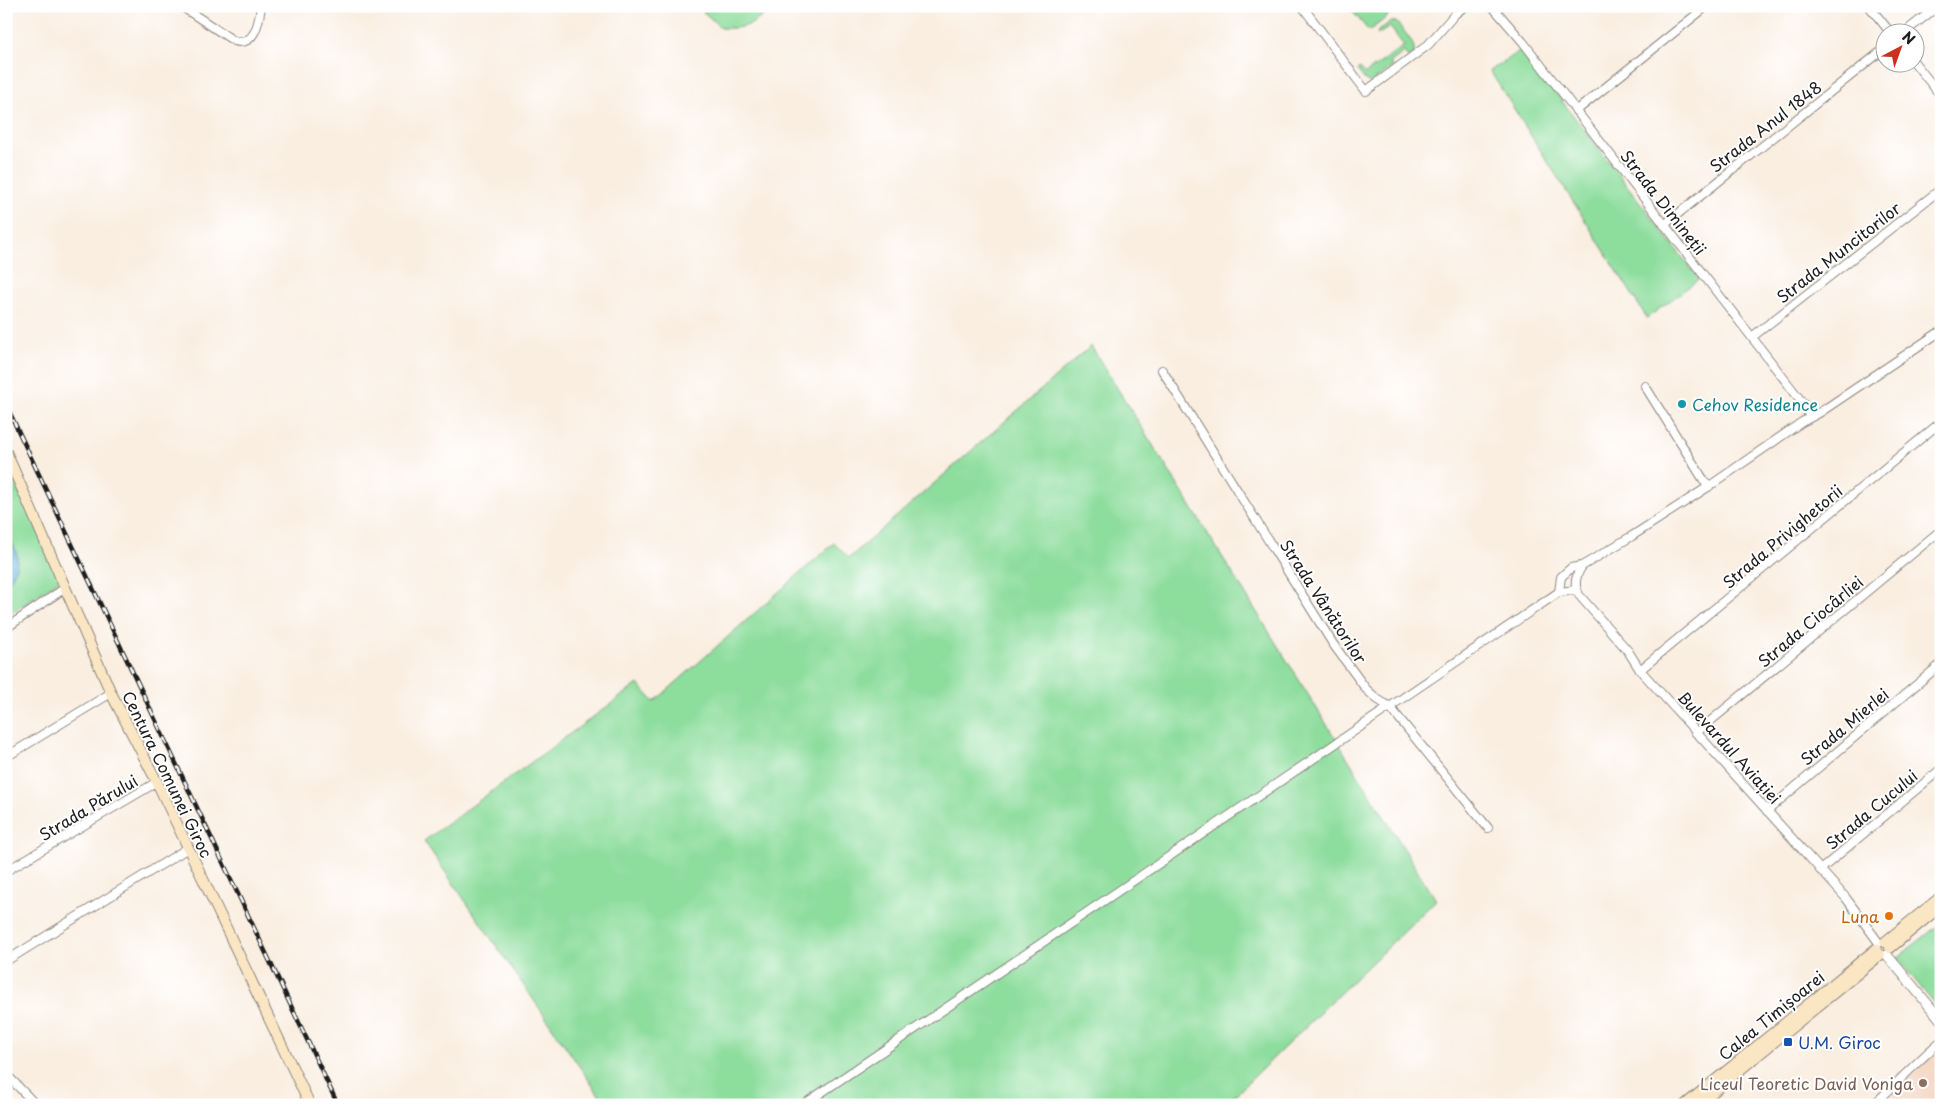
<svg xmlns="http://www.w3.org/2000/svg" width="1947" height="1111" viewBox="0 0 1947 1111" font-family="'Playpen Sans',sans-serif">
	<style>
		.built { fill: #f3d4bf }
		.green { fill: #8ddd9d; stroke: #547c5c }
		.water { fill: #5cadd7; stroke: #3c647a }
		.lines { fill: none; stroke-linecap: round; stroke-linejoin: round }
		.minor-casing { stroke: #8b857e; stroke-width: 10 }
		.tertiary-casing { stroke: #8b857e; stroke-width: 11 }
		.secondary-casing { stroke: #8b857e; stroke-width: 12 }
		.minor { stroke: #fff; stroke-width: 8 }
		.tertiary { stroke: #fff; stroke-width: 9 }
		.secondary { stroke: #fbe6c4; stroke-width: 10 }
		.rail-casing { stroke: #1c1c1c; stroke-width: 4.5 }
		.rail { stroke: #fff; stroke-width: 2.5; stroke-dasharray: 8; stroke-linecap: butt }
		.culture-dot { fill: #0f9aa8; stroke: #fff; stroke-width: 2 }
		.food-dot { fill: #e8710a; stroke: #fff; stroke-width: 2 }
		.transit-dot { fill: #1a4fb4; stroke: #fff; stroke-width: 2 }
		.education-dot { fill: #8d6e63; stroke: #fff; stroke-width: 2 }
		.labels { text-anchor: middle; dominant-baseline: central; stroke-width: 4; stroke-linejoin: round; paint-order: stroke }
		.street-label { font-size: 16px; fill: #1c1c1c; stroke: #fff }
		.culture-label { font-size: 16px; fill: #0d838f; stroke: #fff; text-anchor: start }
		.food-label { font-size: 16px; fill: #c56008; stroke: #fff; text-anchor: end }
		.transit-label { font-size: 16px; fill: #164399; stroke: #fff; text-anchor: start }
		.education-label { font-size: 16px; fill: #785e54; stroke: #fff; text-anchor: end }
	</style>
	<rect width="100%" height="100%" fill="#fff"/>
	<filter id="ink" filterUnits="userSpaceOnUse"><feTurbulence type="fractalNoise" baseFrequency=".02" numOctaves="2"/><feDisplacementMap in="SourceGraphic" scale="10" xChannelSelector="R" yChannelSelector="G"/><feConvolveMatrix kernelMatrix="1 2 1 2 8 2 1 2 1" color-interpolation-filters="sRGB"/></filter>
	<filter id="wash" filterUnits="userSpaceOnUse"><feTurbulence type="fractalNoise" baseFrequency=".0096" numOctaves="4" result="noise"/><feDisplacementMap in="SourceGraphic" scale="20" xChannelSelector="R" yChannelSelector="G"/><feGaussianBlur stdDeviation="1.12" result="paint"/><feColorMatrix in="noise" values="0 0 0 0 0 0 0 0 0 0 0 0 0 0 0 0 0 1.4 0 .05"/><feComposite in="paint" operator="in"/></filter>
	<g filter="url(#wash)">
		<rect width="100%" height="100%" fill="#faeee1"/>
		<!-- built -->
		<path class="built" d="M1941,1048V1105H1884L1920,1065Z"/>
		<!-- green -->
		<g class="green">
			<path d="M697,6H770C758,26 742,29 721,28Z"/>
			<path d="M1348,6H1377L1379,9H1386L1388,16L1371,30H1368Z"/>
			<path d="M1390,22H1396C1403,31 1416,42 1414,54L1409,58L1404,52L1390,63L1393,67L1370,83L1365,80L1357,70L1360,68L1365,74L1404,46L1390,27L1377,35L1378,31Z"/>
			<path d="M1522,49L1699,279L1647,318L1490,71Z"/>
			<path d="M1091,346L1436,900L1225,1105H606L424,841L638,684L654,702L834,543L849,558Z"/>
			<path d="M6,465L62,578L6,617Z"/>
			<path d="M1936,927L1941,933V1012L1897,958Z"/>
		</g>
		<!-- water -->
		<path class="water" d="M6,535C23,555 19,566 6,587Z"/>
	</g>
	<g filter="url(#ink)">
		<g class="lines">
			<!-- minor casing -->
			<g class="minor-casing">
				<g id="minor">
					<path d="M181,6L234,41C255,47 259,22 261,6"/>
					<path d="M1302,6L1366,91L1428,45L1455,14L1465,6"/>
					<path d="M1492,6L1523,42L1802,402L1810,417"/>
					<path d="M1869,6L1890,32"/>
					<path d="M1905,32L1938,6"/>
					<path d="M1914,62L1941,96"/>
					<path d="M1576,111L1707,6"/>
					<path d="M1664,225L1884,49"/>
					<path d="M1752,337L1941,189"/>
					<path d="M1162,370L1333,644L1366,689L1377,699L1390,707L1488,828"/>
					<path d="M1645,386L1708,487"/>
					<path d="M1582,566C1576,575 1573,585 1579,595L1628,651L1640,670L1846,898L1879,943"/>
					<path d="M1559,592L1561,577L1571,568L1582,566L1632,536L1708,487L1802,422L1819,413L1941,331"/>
					<path d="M6,628L65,588"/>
					<path d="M1640,670L1941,422"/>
					<path d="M1696,733L1941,530"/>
					<path d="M6,757L111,693"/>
					<path d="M1767,811L1941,664"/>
					<path d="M1820,870L1941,769"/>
					<path d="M6,871L157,782"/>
					<path d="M6,961L188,848"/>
					<path d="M6,1074L36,1105"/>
					<path d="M803,1105L1559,592L1576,590"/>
					<path d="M1873,1105C1897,1084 1917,1061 1941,1041"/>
				</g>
			</g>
			<!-- tertiary casing -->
			<g class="tertiary-casing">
				<path id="tertiary" d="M1887,955L1941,1020"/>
			</g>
			<!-- secondary casing -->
			<g class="secondary-casing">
				<g id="secondary">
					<path d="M6,452L111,693L157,782L310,1105"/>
					<path d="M1885,942L1941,897"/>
					<path d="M1890,948L1941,906"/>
					<path d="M1685,1105L1876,949"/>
					<path d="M1697,1105L1880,955"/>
				</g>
			</g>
			<!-- minor -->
			<use href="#minor" class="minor"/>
			<!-- tertiary -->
			<use href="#tertiary" class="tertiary"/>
			<!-- secondary -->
			<use href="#secondary" class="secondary"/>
			<!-- rail casing -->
			<g class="rail-casing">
				<path id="rail" d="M6,405L338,1105"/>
			</g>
			<!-- rail -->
			<use href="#rail" class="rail"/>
		</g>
	</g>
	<!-- markers -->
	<circle class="culture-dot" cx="1682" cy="404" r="5"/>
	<circle class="food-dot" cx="1889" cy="916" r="5"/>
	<rect class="transit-dot" x="1783" y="1037" width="10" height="10" rx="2.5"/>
	<circle class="education-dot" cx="1923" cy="1083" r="5"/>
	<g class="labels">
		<!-- street labels -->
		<g class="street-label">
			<text transform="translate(1765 126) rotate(-38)">Strada Anul 1848</text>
			<text transform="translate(1664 202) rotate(52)">Strada Dimineții</text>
			<text transform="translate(1838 252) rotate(-38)">Strada Muncitorilor</text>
			<text transform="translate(1782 536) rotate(-40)">Strada Privighetorii</text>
			<text transform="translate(1324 601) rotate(57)">Strada Vânătorilor</text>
			<text transform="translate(1810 621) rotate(-40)">Strada Ciocârliei</text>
			<text transform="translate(1844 726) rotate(-40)">Strada Mierlei</text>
			<text transform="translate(1730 747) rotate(48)">Bulevardul Aviației</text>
			<text transform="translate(168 774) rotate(64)">Centura Comunei Giroc</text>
			<text transform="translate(88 807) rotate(-31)">Strada Părului</text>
			<text transform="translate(1871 809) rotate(-40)">Strada Cucului</text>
			<text transform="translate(1771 1015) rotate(-39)">Calea Timișoarei</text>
		</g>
		<!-- culture labels -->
		<g class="culture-label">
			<text x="1692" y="404">Cehov Residence</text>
		</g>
		<!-- food labels -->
		<g class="food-label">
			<text x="1879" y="916">Luna</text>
		</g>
		<!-- transit labels -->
		<g class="transit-label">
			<text x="1798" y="1042">U.M. Giroc</text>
		</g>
		<!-- education labels -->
		<g class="education-label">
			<text x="1913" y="1083">Liceul Teoretic David Voniga</text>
		</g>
	</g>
	<!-- margin -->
	<rect width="1947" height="1111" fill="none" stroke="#fff" stroke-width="25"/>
	<!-- north arrow -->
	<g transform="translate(1900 48) rotate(41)"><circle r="24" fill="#ffffff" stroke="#a4a4a4"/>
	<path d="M0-4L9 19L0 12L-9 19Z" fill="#c8321e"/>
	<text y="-8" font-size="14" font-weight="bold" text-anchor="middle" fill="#1c1c1c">N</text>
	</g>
</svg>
